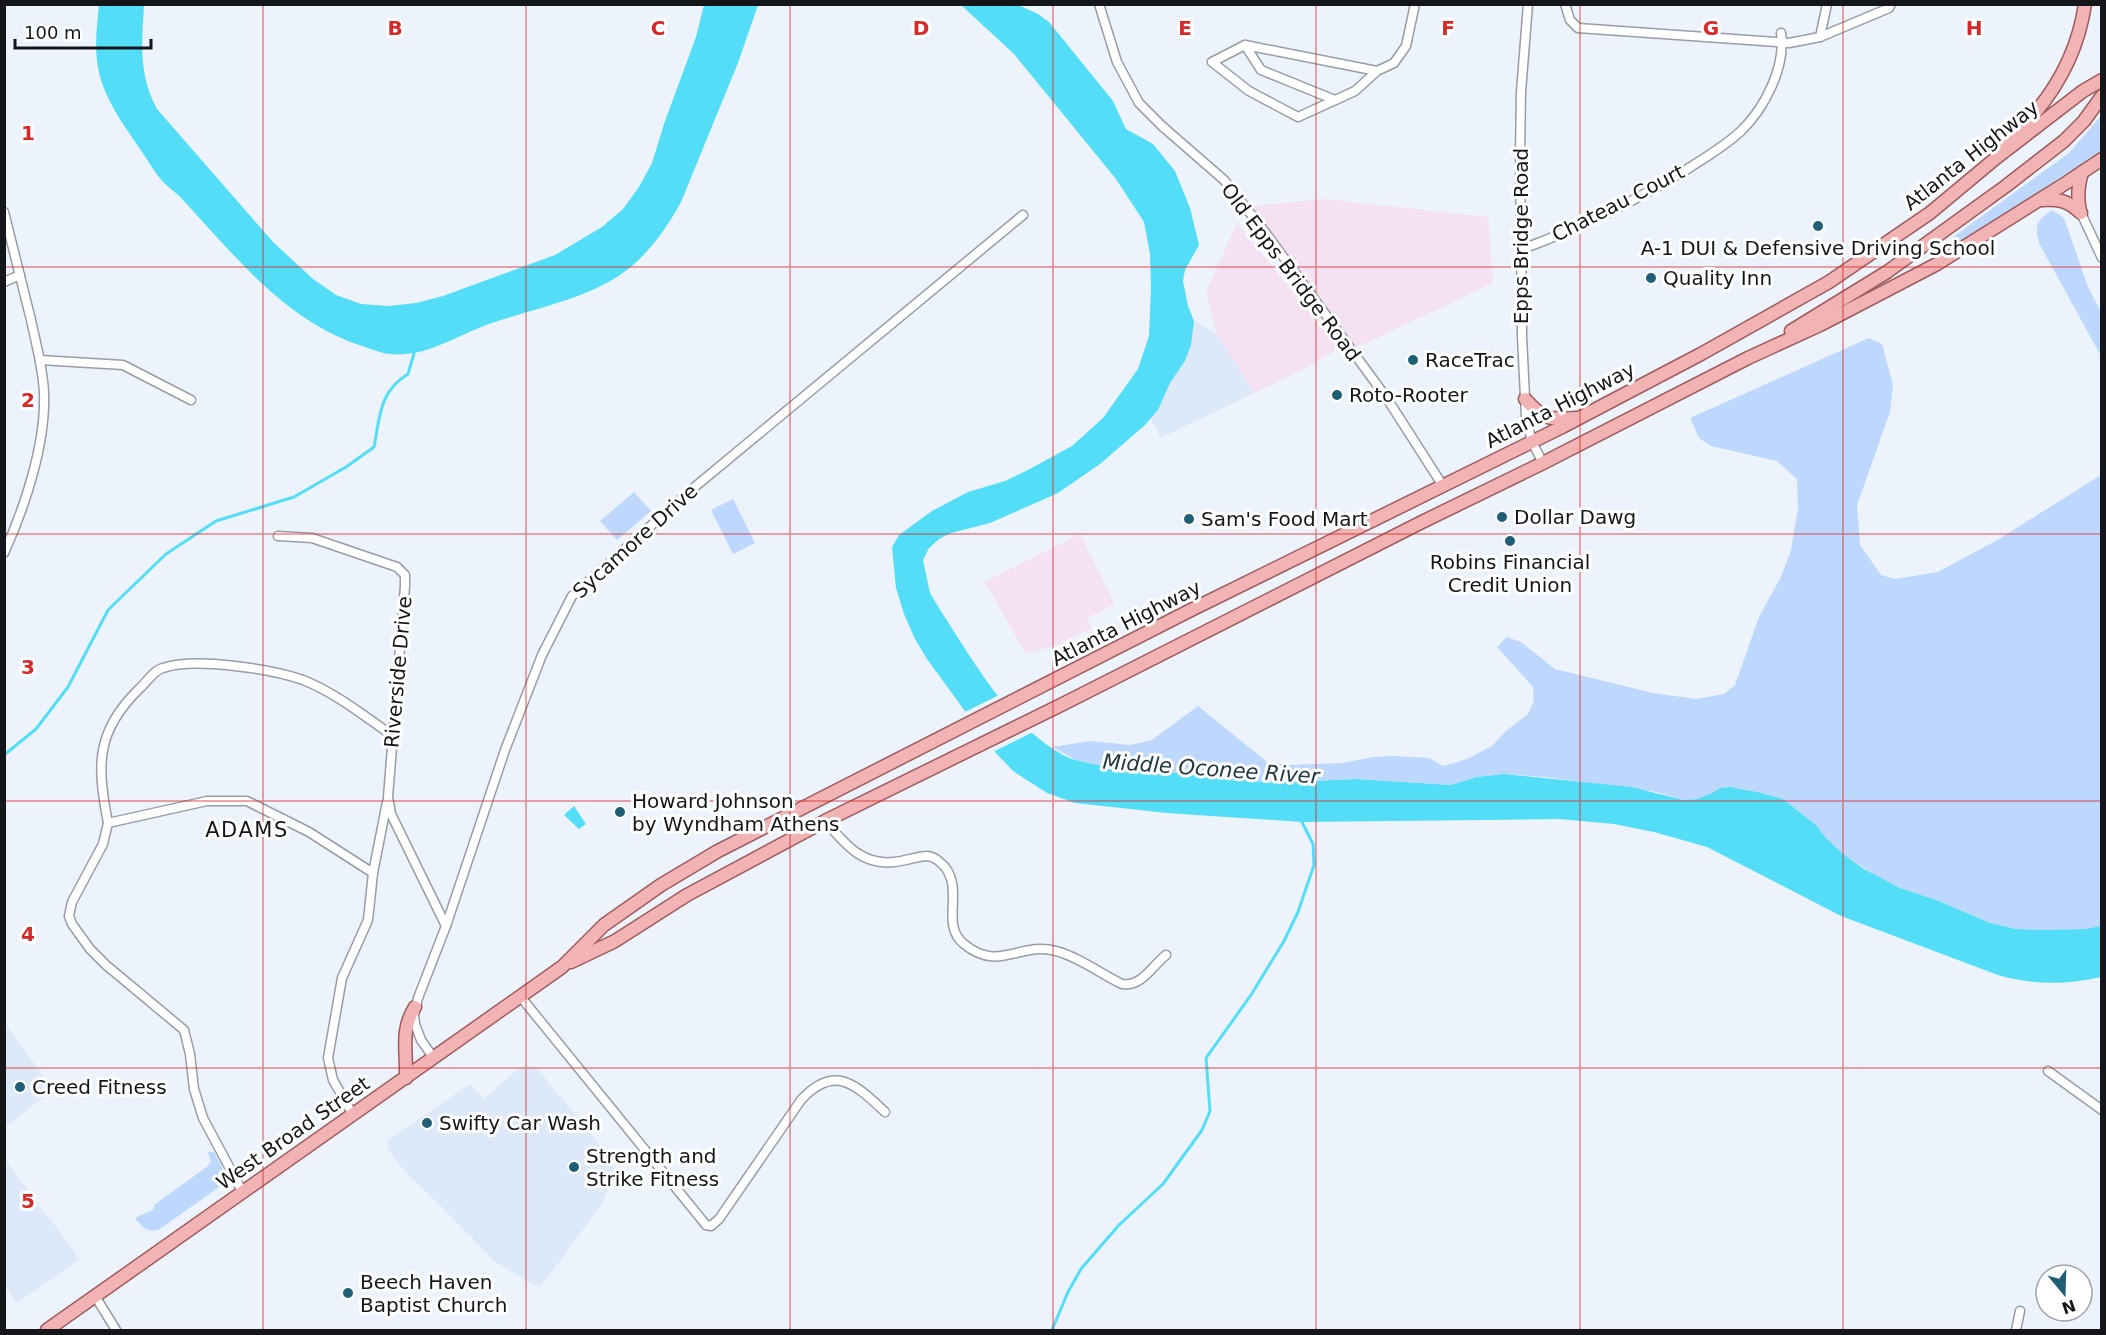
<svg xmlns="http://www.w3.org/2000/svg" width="2106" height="1335" viewBox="0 0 2106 1335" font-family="'DejaVu Sans',sans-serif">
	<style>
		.built { fill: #dde8f8 }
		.industrial { fill: #f4e1f2 }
		.green { fill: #bdd7fd }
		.water { fill: #54ddf7 }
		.pier { fill: #ecf3fc }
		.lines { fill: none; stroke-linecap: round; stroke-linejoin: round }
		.stream { stroke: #54ddf7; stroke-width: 3 }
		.minor-casing { stroke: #979da6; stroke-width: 11 }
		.primary-casing { stroke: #9e5b5d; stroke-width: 15 }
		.minor { stroke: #fff; stroke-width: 8 }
		.primary { stroke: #f2b3b4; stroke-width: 12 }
		.grid { fill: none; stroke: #d62828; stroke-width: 1.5; stroke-opacity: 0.55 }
		.poi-dot { fill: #1f5e74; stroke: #fff; stroke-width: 2 }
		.labels { text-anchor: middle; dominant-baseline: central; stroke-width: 6; stroke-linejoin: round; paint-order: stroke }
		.street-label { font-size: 20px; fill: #141619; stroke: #fff }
		.poi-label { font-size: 20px; fill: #141619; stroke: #fff; text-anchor: start }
		.water-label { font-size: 21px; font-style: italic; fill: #21383d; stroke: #fff }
		.neighbourhood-label { font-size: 21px; letter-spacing: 1.5px; fill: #141619; stroke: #fff }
		.grid-label { font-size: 20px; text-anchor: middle; font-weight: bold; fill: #d62828; stroke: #fff; stroke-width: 6; stroke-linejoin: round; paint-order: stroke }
	</style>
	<rect width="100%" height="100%" fill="#ecf3fc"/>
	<!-- built -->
	<g class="built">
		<path d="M1194,321L1217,334L1254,393L1161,438L1151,419L1157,411L1170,383L1185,361L1191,345Z"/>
		<path d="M5,1023L53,1090L5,1127H4Z"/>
		<path d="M529,1066L536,1067L605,1151L613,1164L614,1174L602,1204L540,1288L494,1261L440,1205L410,1177L387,1149L388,1140L470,1084L483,1099L517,1070Z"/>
		<path d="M4,1158L80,1259L17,1303L5,1286Z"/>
	</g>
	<!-- industrial -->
	<g class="industrial">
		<path d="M1325,199L1488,217L1493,283L1369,342L1358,346L1350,344L1250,206Z"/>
		<path d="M1237,223L1337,346L1333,352L1311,365L1254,393L1217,334L1206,292Z"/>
		<path d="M1080,534L1115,604L1087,618L1092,628L1060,644L1030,653L1024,651L985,582Z"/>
	</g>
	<!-- green -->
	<g class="green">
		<path d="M2101,116V151L1957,245L1952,242L1953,237L2069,153Z"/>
		<path d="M2052,210L2064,218L2088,287L2101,312V356L2040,245C2034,226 2036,221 2052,210Z"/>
		<path d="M1869,338L1882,344L1893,385L1890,412L1857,505L1860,545L1881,575L1895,579L1938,572L1999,539L2101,475L2102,926L2085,929L2044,930L2016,929L1990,923L1939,901L1900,888L1876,876L1842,853L1826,838L1816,825L1783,799L1743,789L1720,788L1710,794L1697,799L1684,800L1657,792L1545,777L1504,774L1477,777L1451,785L1355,779L1275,783L1098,765L1076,760L1052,747L1091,741L1130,745L1152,740L1198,706L1267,762L1291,765L1343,763L1373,757L1393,756L1429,758L1443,766L1467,759L1492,746L1506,731L1528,714L1534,701L1533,687L1497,647L1507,637L1521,642L1555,669L1653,693L1696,699L1724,694L1735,685L1759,617L1781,577L1791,550L1798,508L1797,479L1777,461L1711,446L1699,438L1690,418Z"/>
		<path d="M634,492L651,511L617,540L600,521Z"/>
		<path d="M733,499L755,543L733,554L711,510Z"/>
		<path d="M208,1152H214C219,1162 229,1175 222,1185L160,1229C148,1234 142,1227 135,1218L153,1210L154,1205L208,1166L211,1161Z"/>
	</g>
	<!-- water -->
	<g class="water">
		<path d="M99,5H144C142,44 138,73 157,109L273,242L313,279L336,295L361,304L389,306L416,303L443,296L555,255L602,227L623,209L639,187L652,163L665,121L696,37L704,5H758L738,63L681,202C666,230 644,260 617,277C578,301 532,309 489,324C458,335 425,358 390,354C379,353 367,347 356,344C282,317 234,255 183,200C177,193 169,188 163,182C155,173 149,162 142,152C128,131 112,110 103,86C93,58 96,34 99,5Z"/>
		<path d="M961,5H1018L1038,14L1049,22L1113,101L1126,129L1153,144L1175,171L1190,208L1199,245L1185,270L1183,281L1188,306L1194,321L1191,345L1185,361L1170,383L1158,410L1144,426L1100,464L1058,493L990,523L951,533L939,539L929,548L923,560L930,593L939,608C973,660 1007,724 1063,755C1074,761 1086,762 1098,765L1275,783L1355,779L1451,785L1477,777L1504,774L1631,787L1684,800L1697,799L1710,794L1720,788L1730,787L1757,792L1783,799L1816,825L1826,838L1842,853L1864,869L1900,888L1939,901L1990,923L2016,929L2044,930L2085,929L2101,926V977C2066,985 2033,985 1998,975L1841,916L1707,847L1654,832L1614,824L1559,819L1302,822L1167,813L1075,803L1047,793L1013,771L994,751L927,659L915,639L904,614L896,588L892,547L899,535L932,511L968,492L1005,481L1026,471L1072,446L1103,418L1138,369L1149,336L1151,287L1150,254L1144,222L1116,179L1014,54Z"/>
		<path d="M574,806L586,824L579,829L564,815Z"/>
	</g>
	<!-- pier -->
	<path class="pier" d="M1001,694L1035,731L991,753L963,713Z"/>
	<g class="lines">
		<!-- stream -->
		<g class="stream">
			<path d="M4,755L36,729L68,687L108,610L166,554L216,521L294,497L346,467L374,447C380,416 379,392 408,374L415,350"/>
			<path d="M1052,1330L1068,1292L1081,1269L1119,1225L1163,1184L1202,1130L1210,1111L1206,1058L1251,995L1284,941L1298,912L1314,865L1313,844L1302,822L1303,818"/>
		</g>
		<!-- minor casing -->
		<g class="minor-casing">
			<g id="minor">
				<path d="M1099,4L1117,62L1139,103L1162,126L1224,180L1265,232L1386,397L1443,486"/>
				<path d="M1528,4L1521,92L1520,153L1522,336L1526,418L1532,442L1543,463"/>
				<path d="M1565,4L1570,20L1578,28L1789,43L1820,37L1889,8L1891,4"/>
				<path d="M1820,37L1827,4"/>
				<path d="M1245,45L1261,70L1335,100"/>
				<path d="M1377,71L1355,91L1298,117L1249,91L1212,62L1245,45L1377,71L1394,63L1406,46L1415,4"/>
				<path d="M4,212C13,248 22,284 31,320C36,344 43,368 44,393C46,443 25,507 4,553"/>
				<path d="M2081,213L2102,258"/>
				<path d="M1520,250C1579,228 1636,201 1689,168C1706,157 1725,146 1741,131C1765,108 1786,66 1781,33"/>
				<path d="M4,282L20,275"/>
				<path d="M40,360L123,365L191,400"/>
				<path d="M278,536L312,538L397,567L405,575V586L388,797L391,814L446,926"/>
				<path d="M825,821C845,843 861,866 894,862C905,861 915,857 926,856C934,856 939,861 945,867C964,892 940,925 964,944C999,973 1020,941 1056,951C1079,957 1101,974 1122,984C1142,987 1152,966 1166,955"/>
				<path d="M108,823C97,766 95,732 139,689C146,683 154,670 163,668C194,657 272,669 303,680C336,693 364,716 393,736"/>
				<path d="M520,996L706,1225L711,1226L719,1219L801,1100C835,1063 856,1085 885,1112"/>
				<path d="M433,1057L421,1040L415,1024L414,1015L418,998L446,926L505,750L542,655L572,596L691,490L1023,215"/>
				<path d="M2048,1071L2102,1110"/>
				<path d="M353,1115L333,1080L328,1058L342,978L368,920L373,873L387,802"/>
				<path d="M242,1191L203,1118L194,1089L190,1054L184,1030L106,965L90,949L72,924L69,916L72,902L103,844L108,823L207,801H247L309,832L373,873"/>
				<path d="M95,1296L116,1330"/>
				<path d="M2016,1330L2020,1311"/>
			</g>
		</g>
		<!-- primary casing -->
		<g class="primary-casing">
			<g id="primary">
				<path d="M2004,148C2013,135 2024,125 2035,113C2061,82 2079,45 2085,4"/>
				<path d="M2041,200C2059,199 2067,200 2081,213"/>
				<path d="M2080,211C2077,197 2078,187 2082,172"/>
				<path d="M1791,331L1887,272L2006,186L2064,141L2084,121L2102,96"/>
				<path d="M1525,399C1543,419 1548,420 1575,418"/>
				<path d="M571,962L615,941L687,895L825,821L1063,704L1422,522L1543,463L1748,358L1820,325L1937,264L2066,183L2102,159"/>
				<path d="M406,1078C407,1052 400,1030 415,1007"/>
				<path d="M47,1330L562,967L604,925L661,885L718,851L1191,610L1562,427L1701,354L1829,282L1930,213L1996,158L2083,91L2102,80"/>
			</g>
		</g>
		<!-- minor -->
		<use href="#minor" class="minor"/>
		<!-- primary -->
		<use href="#primary" class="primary"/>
	</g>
	<!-- grid -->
	<path class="grid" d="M263,4V1330M526,4V1330M790,4V1330M1053,4V1330M1316,4V1330M1580,4V1330M1843,4V1330M4,267H2102M4,534H2102M4,801H2102M4,1068H2102"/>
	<!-- markers -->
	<g class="poi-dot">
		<circle cx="1818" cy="226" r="6"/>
		<circle cx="1651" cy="278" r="6"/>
		<circle cx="1413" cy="360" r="6"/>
		<circle cx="1337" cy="395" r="6"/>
		<circle cx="1502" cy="517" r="6"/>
		<circle cx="1189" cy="519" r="6"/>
		<circle cx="1510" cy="541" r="6"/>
		<circle cx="620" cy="812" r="6"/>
		<circle cx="20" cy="1087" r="6"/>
		<circle cx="427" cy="1123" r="6"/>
		<circle cx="574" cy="1167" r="6"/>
		<circle cx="348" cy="1293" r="6"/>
	</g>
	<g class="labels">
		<!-- street labels -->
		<g class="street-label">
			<text transform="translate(1971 155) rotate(-38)">Atlanta Highway</text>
			<text transform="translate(1618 203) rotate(-27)">Chateau Court</text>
			<text transform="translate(1521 236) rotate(-90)">Epps Bridge Road</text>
			<text transform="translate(1291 272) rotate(53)">Old Epps Bridge Road</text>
			<text transform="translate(1560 405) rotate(-27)">Atlanta Highway</text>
			<text transform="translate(635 541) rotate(-42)">Sycamore Drive</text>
			<text transform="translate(1126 623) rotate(-27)">Atlanta Highway</text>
			<text transform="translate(398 672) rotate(-85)">Riverside Drive</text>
			<text transform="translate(293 1133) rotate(-35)">West Broad Street</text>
		</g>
		<!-- poi labels -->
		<g class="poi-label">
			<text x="1818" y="248" text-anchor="middle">A-1 DUI &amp; Defensive Driving School</text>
			<text x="1663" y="278">Quality Inn</text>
			<text x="1425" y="360">RaceTrac</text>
			<text x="1349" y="395">Roto-Rooter</text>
			<text x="1514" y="517">Dollar Dawg</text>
			<text x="1201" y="519">Sam's Food Mart</text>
			<text x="1510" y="562" text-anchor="middle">Robins Financial<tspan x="1510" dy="23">Credit Union</tspan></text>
			<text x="632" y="801">Howard Johnson<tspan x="632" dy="23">by Wyndham Athens</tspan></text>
			<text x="32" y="1087">Creed Fitness</text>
			<text x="439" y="1123">Swifty Car Wash</text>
			<text x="586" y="1156">Strength and<tspan x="586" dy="23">Strike Fitness</tspan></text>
			<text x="360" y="1282">Beech Haven<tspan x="360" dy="23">Baptist Church</tspan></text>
		</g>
		<!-- water labels -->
		<g class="water-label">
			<text transform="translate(1211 769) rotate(4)">Middle Oconee River</text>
		</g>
		<!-- neighbourhood labels -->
		<g class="neighbourhood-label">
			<text x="247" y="830">ADAMS</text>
		</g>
	</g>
	<g class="grid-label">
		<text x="395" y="35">B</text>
		<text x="658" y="35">C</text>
		<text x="921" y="35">D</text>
		<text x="1185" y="35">E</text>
		<text x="1448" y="35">F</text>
		<text x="1711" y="35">G</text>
		<text x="1974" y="35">H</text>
		<text x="28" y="140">1</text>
		<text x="28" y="407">2</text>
		<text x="28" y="674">3</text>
		<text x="28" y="941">4</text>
		<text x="28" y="1208">5</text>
	</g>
	<!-- border -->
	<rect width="2106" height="1335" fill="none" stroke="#141619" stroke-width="12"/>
	<!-- north arrow -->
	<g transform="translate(2064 1293) rotate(161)"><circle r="28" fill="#ffffff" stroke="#a1a2a3" stroke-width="1.5"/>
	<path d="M0-4.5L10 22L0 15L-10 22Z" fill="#1f5e74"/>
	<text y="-9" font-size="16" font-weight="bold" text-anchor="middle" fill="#141619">N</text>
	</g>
	<!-- scale -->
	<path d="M15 39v9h136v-9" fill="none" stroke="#141619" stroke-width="3"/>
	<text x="24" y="39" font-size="18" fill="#141619" stroke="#ffffff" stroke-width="4.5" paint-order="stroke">100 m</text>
</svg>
